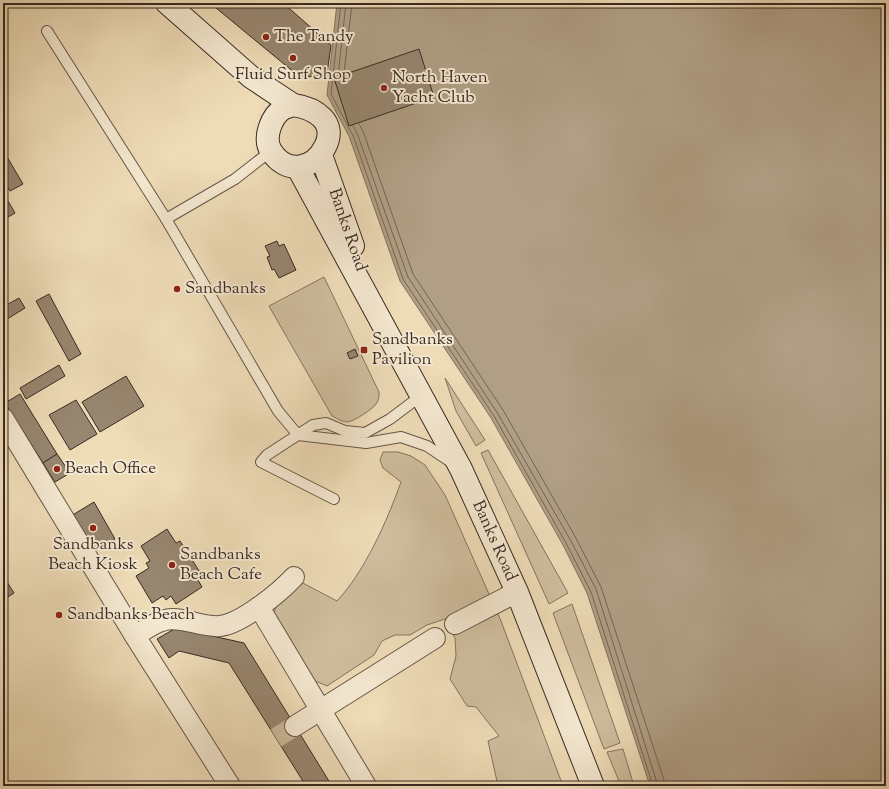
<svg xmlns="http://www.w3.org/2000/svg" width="889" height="789" viewBox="0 0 889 789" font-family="'Sorts Mill Goudy',serif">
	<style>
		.green { fill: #cfbe9e; stroke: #847460 }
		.water { fill: #b09f85; stroke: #80705e }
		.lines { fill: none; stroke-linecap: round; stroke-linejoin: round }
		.shore { stroke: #746454; stroke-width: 1 }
		.building { fill: #978670; stroke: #382923 }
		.street-tunnel { stroke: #cab899; stroke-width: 20; stroke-dasharray: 20 10; stroke-linecap: butt }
		.lane-casing { stroke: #665648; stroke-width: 12 }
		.street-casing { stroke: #665648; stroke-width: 22 }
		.secondary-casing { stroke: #382923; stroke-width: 24 }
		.lane { stroke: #f4e8d0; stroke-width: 10 }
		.street { stroke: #f4e8d0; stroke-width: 20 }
		.secondary { stroke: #f4e8d0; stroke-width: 22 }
		.poi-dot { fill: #8f2418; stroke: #f4e8d0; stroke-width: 1.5 }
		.labels { text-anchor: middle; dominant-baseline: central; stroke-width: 4; stroke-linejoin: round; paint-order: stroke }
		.poi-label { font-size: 17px; fill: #382923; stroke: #f4e8d0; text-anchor: start }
		.street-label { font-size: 17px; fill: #382923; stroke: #f4e8d0 }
	</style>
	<rect width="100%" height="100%" fill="#eedcb7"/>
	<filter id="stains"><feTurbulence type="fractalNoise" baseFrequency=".005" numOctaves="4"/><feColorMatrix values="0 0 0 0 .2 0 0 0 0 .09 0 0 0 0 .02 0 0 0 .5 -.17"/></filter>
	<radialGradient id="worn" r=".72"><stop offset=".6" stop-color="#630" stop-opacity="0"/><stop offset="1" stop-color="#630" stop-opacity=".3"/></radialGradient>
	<!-- green -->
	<g class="green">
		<path d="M324,277L379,392C379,396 379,400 376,404C373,409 353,422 347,422C342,422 336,418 332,416L269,306Z"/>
		<path d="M445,378L485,440L476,446L456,411Z"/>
		<path d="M488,450L568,593L549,604L481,453Z"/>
		<path d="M383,452H398L411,456L425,465L445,495L501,621L563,786H498L488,741L499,736L476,707L467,706L450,679L456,656L455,638L445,619L427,625L410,635H395L382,641L374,655L327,686L311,679L272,621L278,599L299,581L337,601C365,571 387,521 401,482L383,468L380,460Z"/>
		<path d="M572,604L620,743L604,749L553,613Z"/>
		<path d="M623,749L634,786H621L607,752Z"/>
	</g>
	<!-- water -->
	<path class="water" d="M337,3H886V786H650L587,593L563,545L491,418L400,281L349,136L327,95Z"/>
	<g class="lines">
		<!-- shore -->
		<g class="shore">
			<path d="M341,3L331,94L348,126"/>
			<path d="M344,73L352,3"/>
			<path d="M338,76L346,3"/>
			<path d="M359,124L363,131L413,274L503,410L576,538L601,587L664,780V786"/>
			<path d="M353,126L357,133L408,277L498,414L571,541L596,589L658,786"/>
			<path d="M348,127L353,135L403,279L494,416L566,543L591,592L653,786"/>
		</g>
	</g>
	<!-- building -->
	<g class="building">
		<path d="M210,3H283L331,45L327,74L301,78Z"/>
		<path d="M419,49L434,97L349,126L334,78Z"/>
		<path d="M3,150L23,184L10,191L3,179Z"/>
		<path d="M8,201L15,213L3,220V204Z"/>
		<path d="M277,241L279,246L284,244L296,270L279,278L274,269L272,270L267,257L270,256L265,246Z"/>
		<path d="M49,294L81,354L69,361L36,301Z"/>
		<path d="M19,298L25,308L4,321L3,307Z"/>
		<path d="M355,349L358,356L350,359L347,353Z"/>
		<path d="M59,365L65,376L26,399L20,388Z"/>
		<path d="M126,376L144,406L100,432L82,402Z"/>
		<path d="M20,394L57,454L43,463L5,403Z"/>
		<path d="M76,400L97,434L70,450L49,415Z"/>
		<path d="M57,454L70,473L55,482L43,463Z"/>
		<path d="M94,502L115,539L92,553L71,516Z"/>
		<path d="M167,529L176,543L180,541L203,577L198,580L202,587L176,604L171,596L166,600L163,596L152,603L136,576L149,568L146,563L150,561L141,546Z"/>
		<path d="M7,582L14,593L3,600V585Z"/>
		<path d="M176,628L244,643L332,786H306L229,663L179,651L169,658L157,639Z"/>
	</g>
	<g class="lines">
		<!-- street-tunnel -->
		<path class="street-tunnel" d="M276,738L295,726"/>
		<!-- lane casing -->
		<g class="lane-casing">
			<g id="lane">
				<path d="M47,31L166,219L278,411L298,435L366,443L401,437L427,446L451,462"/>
				<path d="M166,219L235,179L271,151"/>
				<path d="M334,499L261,462L267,455L313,425L326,423L345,431L365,433L390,419L422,395"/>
			</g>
		</g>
		<!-- street casing -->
		<g class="street-casing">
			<g id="street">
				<path d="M3,418L135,636L230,786"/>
				<path d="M259,607L366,786"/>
				<path d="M455,624L517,592"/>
				<path d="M135,636C143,631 152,624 162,621C178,614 202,628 220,626C241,624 279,593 294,577"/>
				<path d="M295,726L435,638"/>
			</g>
		</g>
		<!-- secondary casing -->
		<g class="secondary-casing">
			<g id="secondary">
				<path d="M167,3L251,77L293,105"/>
				<path d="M293,105C315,108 338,122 325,147C313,170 286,175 271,151C263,138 271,116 284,108C287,107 290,106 293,105Z"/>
				<path d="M321,155L353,246"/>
				<path d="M298,168L461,469L517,592L593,786"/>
			</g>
		</g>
		<!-- lane -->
		<use href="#lane" class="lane"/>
		<!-- street -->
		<use href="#street" class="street"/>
		<!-- secondary -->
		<use href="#secondary" class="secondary"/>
	</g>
	<!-- markers -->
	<g class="poi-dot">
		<circle cx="266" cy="37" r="4"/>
		<circle cx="293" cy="58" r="4"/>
		<circle cx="384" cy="88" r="4"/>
		<circle cx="177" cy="289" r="4"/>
		<rect x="360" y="346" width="8" height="8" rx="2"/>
		<circle cx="57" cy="469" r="4"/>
		<circle cx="93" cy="528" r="4"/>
		<circle cx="172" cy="565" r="4"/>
		<circle cx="59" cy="615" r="4"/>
	</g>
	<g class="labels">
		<!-- poi labels -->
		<g class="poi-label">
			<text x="274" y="37">The Tandy</text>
			<text x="293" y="75" text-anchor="middle">Fluid Surf Shop</text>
			<text x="392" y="78">North Haven<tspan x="392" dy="20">Yacht Club</tspan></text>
			<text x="185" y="289">Sandbanks</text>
			<text x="372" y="340">Sandbanks<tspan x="372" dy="20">Pavilion</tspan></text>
			<text x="65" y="469">Beach Office</text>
			<text x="93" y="545" text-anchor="middle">Sandbanks<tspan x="93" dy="20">Beach Kiosk</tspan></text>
			<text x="180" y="555">Sandbanks<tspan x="180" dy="20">Beach Cafe</tspan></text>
			<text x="67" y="615">Sandbanks Beach</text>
		</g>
		<!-- street labels -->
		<g class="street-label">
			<text transform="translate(347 230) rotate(71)">Banks Road</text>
			<text transform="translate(494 541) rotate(66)">Banks Road</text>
		</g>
	</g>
	<!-- margin -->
	<rect width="889" height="789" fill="none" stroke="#eedcb7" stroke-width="16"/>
	<rect x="4" y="4" width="881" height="781" fill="none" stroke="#382923" stroke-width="2"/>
	<rect x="8" y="8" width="873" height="773" fill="none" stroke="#382923"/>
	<rect width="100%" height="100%" filter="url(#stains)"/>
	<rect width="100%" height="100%" fill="url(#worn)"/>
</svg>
